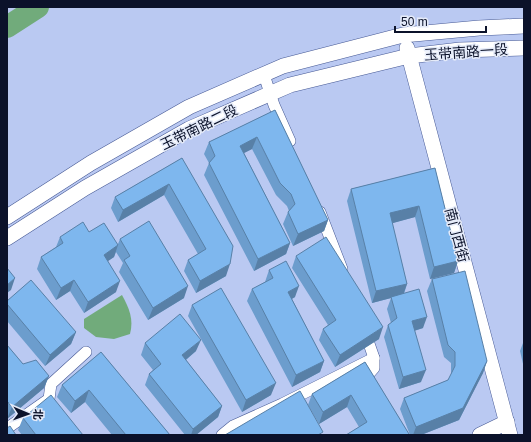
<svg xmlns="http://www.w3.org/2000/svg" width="531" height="442" viewBox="0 0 531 442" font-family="Arial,'Noto Sans SC',sans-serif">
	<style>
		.water { fill: #71ab7b }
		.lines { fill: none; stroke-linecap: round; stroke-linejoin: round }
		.river { stroke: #71ab7b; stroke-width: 22 }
		.street-casing { stroke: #465995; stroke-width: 12 }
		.secondary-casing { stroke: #465995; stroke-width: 16 }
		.street { stroke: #fff; stroke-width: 11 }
		.secondary { stroke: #fff; stroke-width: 15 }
		.wall { fill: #6c9dcd }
		.shaded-wall { fill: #5880a7 }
		.building { fill: #7eb7ee; stroke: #5880a7 }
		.labels { text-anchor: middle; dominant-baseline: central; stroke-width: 3; stroke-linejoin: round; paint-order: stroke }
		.street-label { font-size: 14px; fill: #0b122a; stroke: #e5ebf9 }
	</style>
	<rect width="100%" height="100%" fill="#bac9f2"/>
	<!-- water -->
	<path class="water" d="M122,295C129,308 134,319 130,334L114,339L96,337L84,328V319Z"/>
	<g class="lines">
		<!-- river -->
		<path class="river" d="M7,27L38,7"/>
		<!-- street casing -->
		<g class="street-casing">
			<g id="street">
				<path d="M264,75L274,105L290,141"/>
				<path d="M320,212L342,269"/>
				<path d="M365,332L374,358V368L366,377"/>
				<path d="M9,427L49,399L51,384L86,352"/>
				<path d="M222,435L233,426L282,404L374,358"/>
			</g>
		</g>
		<!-- secondary casing -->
		<g class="secondary-casing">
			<g id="secondary">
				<path d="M407,48L510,435"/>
				<path d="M7,217L91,163L189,107L283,66L403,35L479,28L524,26"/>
				<path d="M7,238L85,188L189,129L290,85L409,56L460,50L524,48"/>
				<path d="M480,435L507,422"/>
			</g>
		</g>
		<!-- street -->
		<use href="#street" class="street"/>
		<!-- secondary -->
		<use href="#secondary" class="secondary"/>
	</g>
	<!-- wall -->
	<g class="wall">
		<path d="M275,110L328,220L324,231L293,246L283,224L288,212L289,211L287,206L276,195L252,149L244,153L290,243L286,254L254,271L204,175L209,163L204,154L209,142Z"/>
		<path d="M182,158L226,276L196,293L184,271L188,260L198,254L164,195L118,222L111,208L115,197Z"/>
		<path d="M435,168L458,261L454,273L430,279L415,217L392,223L407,284L404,294L423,328L414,331L421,382L399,389L384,337L388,325L391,323L387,309L391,298L372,303L347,201L351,189Z"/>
		<path d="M89,232L118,244L120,239L184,298L148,320L119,272L123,263L116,252L114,257L108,261L116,292L84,313L70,291L56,300L37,269L41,257L56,247L60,237Z"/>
		<path d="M296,256L379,339L335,367L319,340L323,329L328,325L292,268Z"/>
		<path d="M269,270L295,297L292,299L324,361L320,372L292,387L247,301L252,289L265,282Z"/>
		<path d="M432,279L487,361L483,373L459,420L421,435H410L400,409L404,398L448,380L451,375V363L444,357L427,291Z"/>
		<path d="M7,301L76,332L71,344L45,366L7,321Z"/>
		<path d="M192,305L271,395L242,412L188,316Z"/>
		<path d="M145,343L196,351L186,360L222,406L218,417L196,435H185L145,385L149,374L153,370L141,355Z"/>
		<path d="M523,343H524V368L520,351Z"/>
		<path d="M7,345L23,364L49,376L44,388L7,419Z"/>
		<path d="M101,352L170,435H112L85,402L71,413L57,397L62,385Z"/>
		<path d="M365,362L409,434L408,435H346L359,427L347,407L319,424L308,405L312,394Z"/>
		<path d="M23,418L83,435H22L18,430Z"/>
	</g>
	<!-- shaded-wall -->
	<g class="shaded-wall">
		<path d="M257,137L252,149L236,157L240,146Z"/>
		<path d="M169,184L164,195L118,222L123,210Z"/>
		<path d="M419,206L415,217L386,225L390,213Z"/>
		<path d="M328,220L324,231L293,246L298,234Z"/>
		<path d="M290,243L286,254L254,271L258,259Z"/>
		<path d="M118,245L114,257L99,267L104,255Z"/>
		<path d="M458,261L454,273L430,279L434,267Z"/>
		<path d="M230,264L226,276L196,293L200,281Z"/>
		<path d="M15,278L11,290L7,293V285Z"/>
		<path d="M74,280L70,291L56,300L61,288Z"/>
		<path d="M120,281L116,292L84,313L88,302Z"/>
		<path d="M407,284L403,295L391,297V298L372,303L376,291Z"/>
		<path d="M188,286L184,298L148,320L153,308Z"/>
		<path d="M299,286L295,297L284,303L288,292Z"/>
		<path d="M427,317L423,328L407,333L412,321Z"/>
		<path d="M383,327L379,339L335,367L340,355Z"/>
		<path d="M76,332L71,344L45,366L50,355Z"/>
		<path d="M201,340L196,351L177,367L182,355Z"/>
		<path d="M324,361L320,372L292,387L296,375Z"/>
		<path d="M487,361L483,373L459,420L421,435H413L416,427Z"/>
		<path d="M426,370L421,382L399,389L403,377Z"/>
		<path d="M49,376L44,388L7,419L12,407Z"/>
		<path d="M276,383L271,395L242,412L246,400Z"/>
		<path d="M89,390L85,402L71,413L75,401Z"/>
		<path d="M351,395L347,407L319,424L323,412Z"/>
		<path d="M222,406L218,417L196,435H191L193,429Z"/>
	</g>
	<!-- building -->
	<g class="building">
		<path d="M275,110L328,220L298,234L288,212L295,204L291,194L280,183L257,137L240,146L290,243L258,259L209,163L215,156L209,142Z"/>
		<path d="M182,158L233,246L230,264L200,281L188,260L206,249L169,184L123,210L115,197Z"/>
		<path d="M435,168L458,261L434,267L419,206L390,213L407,284L376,291L351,189Z"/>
		<path d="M149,221L188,286L153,308L124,260L130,256L120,239Z"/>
		<path d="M83,222L89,232L104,223L118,245L104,255L120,281L88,302L74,280L61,288L41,257L63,243L60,237Z"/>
		<path d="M326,237L383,327L340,355L323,329L336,320L296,256Z"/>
		<path d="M286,261L299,286L288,292L324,361L296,375L252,289L273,278L269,270Z"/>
		<path d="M7,268L15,278L7,285Z"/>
		<path d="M465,271L487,361L463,408L416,427L404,398L448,380L455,366V352L448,345L432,279Z"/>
		<path d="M31,280L76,332L50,355L7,304V301Z"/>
		<path d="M221,288L276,383L246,400L192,305Z"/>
		<path d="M419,289L427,317L412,321L426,370L403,377L388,325L397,318L391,297Z"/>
		<path d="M180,314L201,340L182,355L222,406L193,429L149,374L161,364L145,343Z"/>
		<path d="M7,345L23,364L36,360L49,376L12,407L7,401Z"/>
		<path d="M101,352L170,435H126L89,390L75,401L62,385Z"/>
		<path d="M365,362L409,434L408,435H346L367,422L351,395L323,412L312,394Z"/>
		<path d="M300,391L323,432L318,435H225Z"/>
		<path d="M51,395L83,435H36L23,418Z"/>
		<path d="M10,426L16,435H7V428Z"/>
	</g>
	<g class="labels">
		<!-- street labels -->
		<g class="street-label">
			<text transform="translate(466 52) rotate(-4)">玉带南路一段</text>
			<text transform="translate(199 127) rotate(-26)">玉带南路二段</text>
			<text transform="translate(457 235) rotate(75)">南门西街</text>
		</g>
	</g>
	<!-- border -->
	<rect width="531" height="442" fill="none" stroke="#0b122a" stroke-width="16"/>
	<!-- north arrow -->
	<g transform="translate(28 414) rotate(92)" stroke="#e5ebf9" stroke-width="3" paint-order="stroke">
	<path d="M0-3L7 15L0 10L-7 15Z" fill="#0b122a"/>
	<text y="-6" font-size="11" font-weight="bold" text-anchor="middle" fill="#0b122a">北</text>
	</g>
	<!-- scale -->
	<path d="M395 26v6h91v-6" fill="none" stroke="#0b122a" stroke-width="2"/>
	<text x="401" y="26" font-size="12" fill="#0b122a" stroke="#e5ebf9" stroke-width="3" paint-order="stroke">50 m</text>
</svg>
